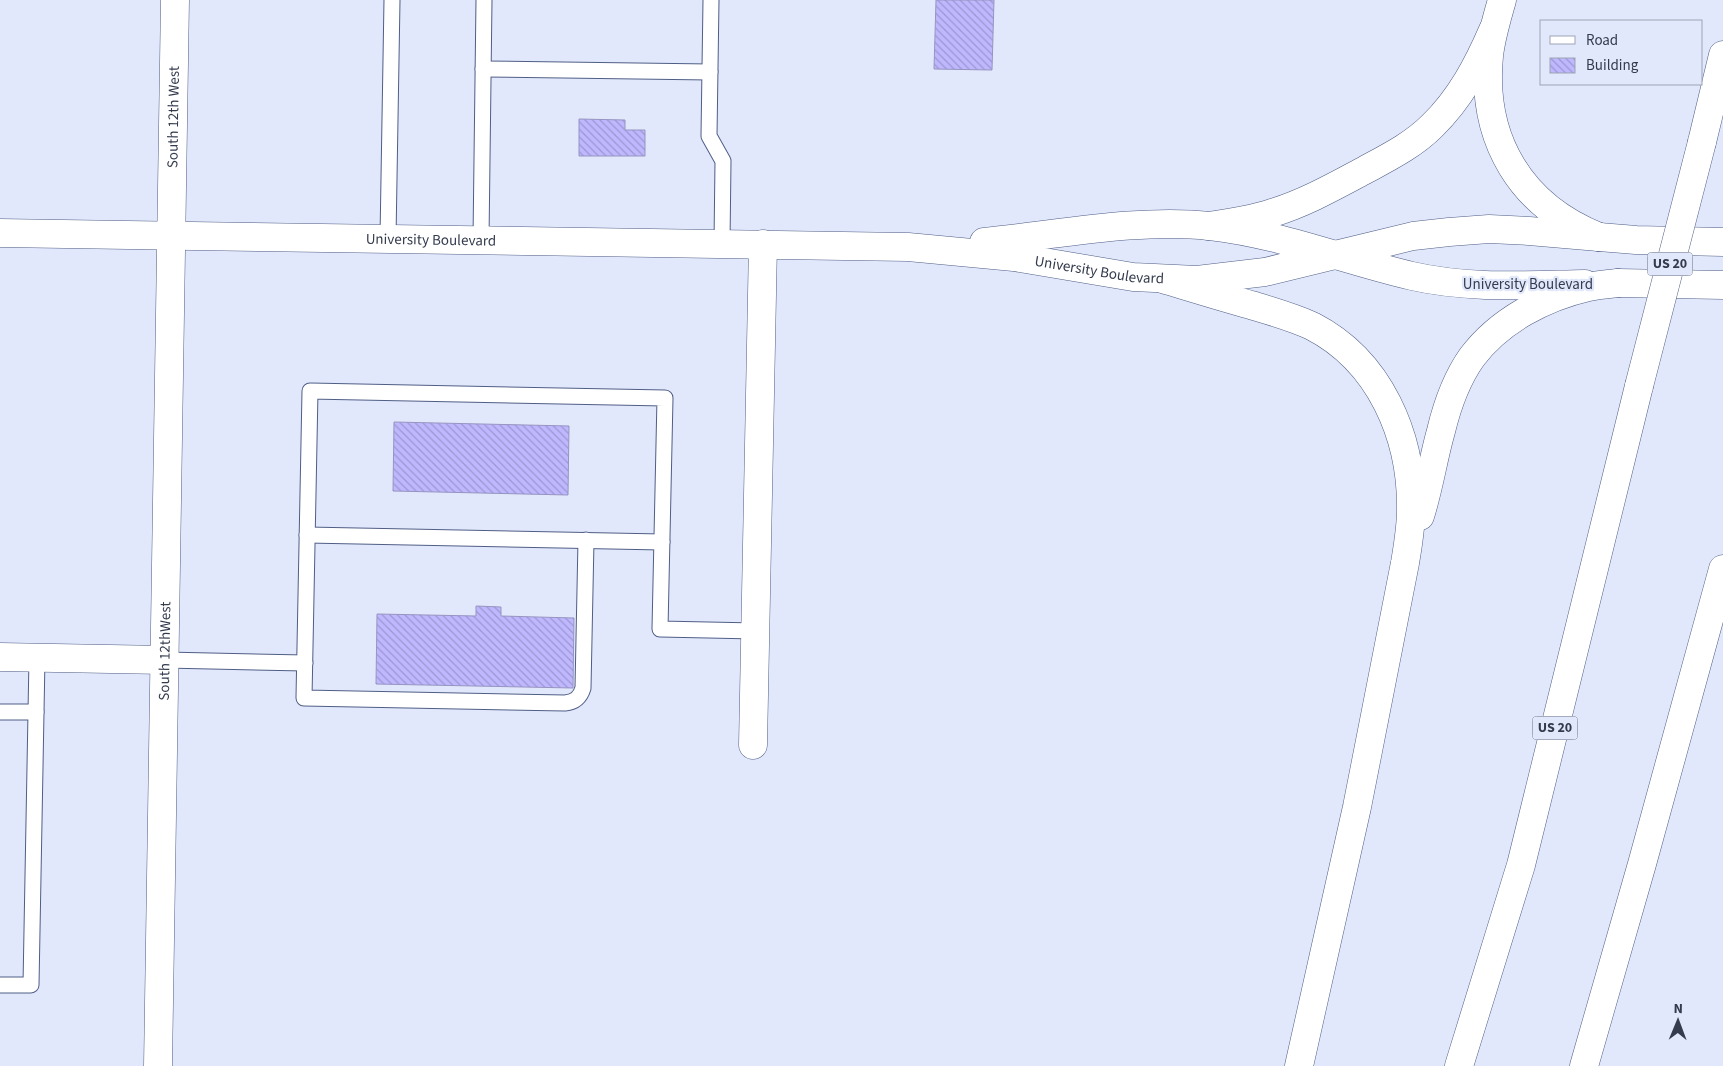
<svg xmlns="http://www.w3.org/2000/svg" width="1723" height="1066" viewBox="0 0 1723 1066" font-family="'Source Sans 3',sans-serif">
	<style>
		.building { fill: url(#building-back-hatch); stroke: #9794c2 }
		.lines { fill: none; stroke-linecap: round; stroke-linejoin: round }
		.lane-casing { stroke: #4f5e86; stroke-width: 17 }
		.street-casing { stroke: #4f5e86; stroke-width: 29 }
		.secondary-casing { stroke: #4f5e86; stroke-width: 29 }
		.primary-casing { stroke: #4f5e86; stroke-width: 29 }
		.highway-casing { stroke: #4f5e86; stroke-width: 29 }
		.lane { stroke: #fff; stroke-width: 15 }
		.street { stroke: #fff; stroke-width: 28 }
		.secondary { stroke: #fff; stroke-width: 28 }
		.primary { stroke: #fff; stroke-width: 28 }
		.highway { stroke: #fff; stroke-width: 28 }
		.highway-bridge-casing { stroke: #4f5e86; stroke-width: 29; stroke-linecap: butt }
		.highway-bridge { stroke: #fff; stroke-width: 28 }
		.labels { text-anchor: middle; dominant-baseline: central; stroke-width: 4.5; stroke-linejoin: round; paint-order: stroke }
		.shield { fill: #e1e8fb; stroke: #686f81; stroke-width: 1 }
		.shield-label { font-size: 14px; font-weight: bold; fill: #343b4d }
		.street-label { font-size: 15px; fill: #343b4d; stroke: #e1e8fb }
	</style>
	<defs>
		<pattern id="building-back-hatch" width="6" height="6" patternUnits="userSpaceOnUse" patternTransform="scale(1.25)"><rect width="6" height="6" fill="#bfb8ff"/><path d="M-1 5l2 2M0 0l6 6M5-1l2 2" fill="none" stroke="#9c97d1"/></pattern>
	</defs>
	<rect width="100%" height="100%" fill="#e1e8fb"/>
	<!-- building -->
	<g class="building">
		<path d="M936,0H994L992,70L934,69Z"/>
		<path d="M579,119L625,120V130H645V156H579Z"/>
		<path d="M394,422L569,426L568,495L393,491Z"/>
		<path d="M476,606L501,607V616L574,618L573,688L376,684L377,614L476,616Z"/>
	</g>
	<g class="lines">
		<!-- lane casing -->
		<g class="lane-casing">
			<g id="lane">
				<path d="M711,0L709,136L723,161L722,243"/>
				<path d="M483,69L710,72"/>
				<path d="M388,238L392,0"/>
				<path d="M481,239L484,0"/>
				<path d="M307,535L662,542"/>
				<path d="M586,540L583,688C580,698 575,702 565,703L304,698L310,391L665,398L660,629L756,631"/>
				<path d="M165,660L305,663"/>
				<path d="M0,712H36"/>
				<path d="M0,985H31L37,658"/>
			</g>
		</g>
		<!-- street casing -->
		<g class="street-casing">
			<g id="street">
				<path d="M0,657L165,660"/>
				<path d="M753,745L763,244"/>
			</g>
		</g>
		<!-- secondary casing -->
		<g class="secondary-casing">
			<g id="secondary">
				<path id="s1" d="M0,233L908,247L1014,257L1133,277L1197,280L1265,272L1413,236L1449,232L1489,229L1529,231L1599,237"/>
				<path d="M984,242C1057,235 1138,218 1210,226C1280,234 1344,260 1412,276C1469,289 1527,285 1585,284"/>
				<path id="s2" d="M158,1066L175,0"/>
			</g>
		</g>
		<!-- primary casing -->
		<g class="primary-casing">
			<g id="primary">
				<path d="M1599,237L1636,240L1723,242"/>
				<path d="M1618,283L1723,285"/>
			</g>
		</g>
		<!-- highway casing -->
		<g class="highway-casing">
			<g id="highway">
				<path d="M1502,0C1497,18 1491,37 1489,56C1481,140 1521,206 1599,237"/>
				<path d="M1702,142L1723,55"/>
				<path d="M1208,226C1230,223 1251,220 1272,213C1305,203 1335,186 1365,170C1389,157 1413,145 1432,126C1460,99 1478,65 1493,30"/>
				<path d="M1163,279C1193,288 1222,297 1251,305C1271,311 1292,317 1312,326C1380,361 1412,436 1411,510C1411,528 1408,545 1405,563L1357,807L1299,1066"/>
				<path d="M1420,516C1429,488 1433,459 1441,431C1447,406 1457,378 1472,357C1499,321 1544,297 1588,287C1597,285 1608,284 1618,283"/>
				<path d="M1459,1066L1521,865L1639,386"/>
				<path d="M1584,1066L1642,864L1723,569"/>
			</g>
		</g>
		<!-- lane -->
		<use href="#lane" class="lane"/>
		<!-- street -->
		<use href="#street" class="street"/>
		<!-- secondary -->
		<use href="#secondary" class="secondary"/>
		<!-- primary -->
		<use href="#primary" class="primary"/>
		<!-- highway -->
		<use href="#highway" class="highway"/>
		<!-- highway-bridge casing -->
		<g class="highway-bridge-casing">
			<path id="highway-bridge" d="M1639,386L1702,142"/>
		</g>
		<!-- highway-bridge -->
		<use href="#highway-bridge" class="highway-bridge"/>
	</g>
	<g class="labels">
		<!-- shield labels -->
		<g class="shield">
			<rect x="1647.5" y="252.5" width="45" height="23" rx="4"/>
			<rect x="1532.5" y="716.5" width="45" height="23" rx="4"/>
		</g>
		<g class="shield-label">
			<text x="1670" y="264">US 20</text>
			<text x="1555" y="728">US 20</text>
		</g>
		<!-- street labels -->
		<g class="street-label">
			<text stroke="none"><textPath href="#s2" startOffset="949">South 12th West</textPath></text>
			<text stroke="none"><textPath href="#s1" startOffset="431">University Boulevard</textPath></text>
			<text stroke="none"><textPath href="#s1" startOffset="1101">University Boulevard</textPath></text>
			<text x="1528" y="284">University Boulevard</text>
			<text stroke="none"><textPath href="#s2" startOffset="415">South 12thWest</textPath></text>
		</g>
	</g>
	<!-- legend -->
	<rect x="1540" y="20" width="162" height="65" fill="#e1e8fb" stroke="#9ca3b5"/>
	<rect x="1550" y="36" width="25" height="8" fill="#ffffff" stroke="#9ca3b5"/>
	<text x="1586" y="45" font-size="15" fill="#343b4d">Road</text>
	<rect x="1550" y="58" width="25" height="15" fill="url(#building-back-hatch)" stroke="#9ca3b5"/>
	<text x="1586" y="70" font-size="15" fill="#343b4d">Building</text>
	<!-- north arrow -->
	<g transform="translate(1678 1021) rotate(1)" stroke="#e1e8fb" stroke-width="4" paint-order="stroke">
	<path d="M0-4L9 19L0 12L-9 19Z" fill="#343b4d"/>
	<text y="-8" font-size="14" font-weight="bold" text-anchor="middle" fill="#343b4d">N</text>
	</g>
</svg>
